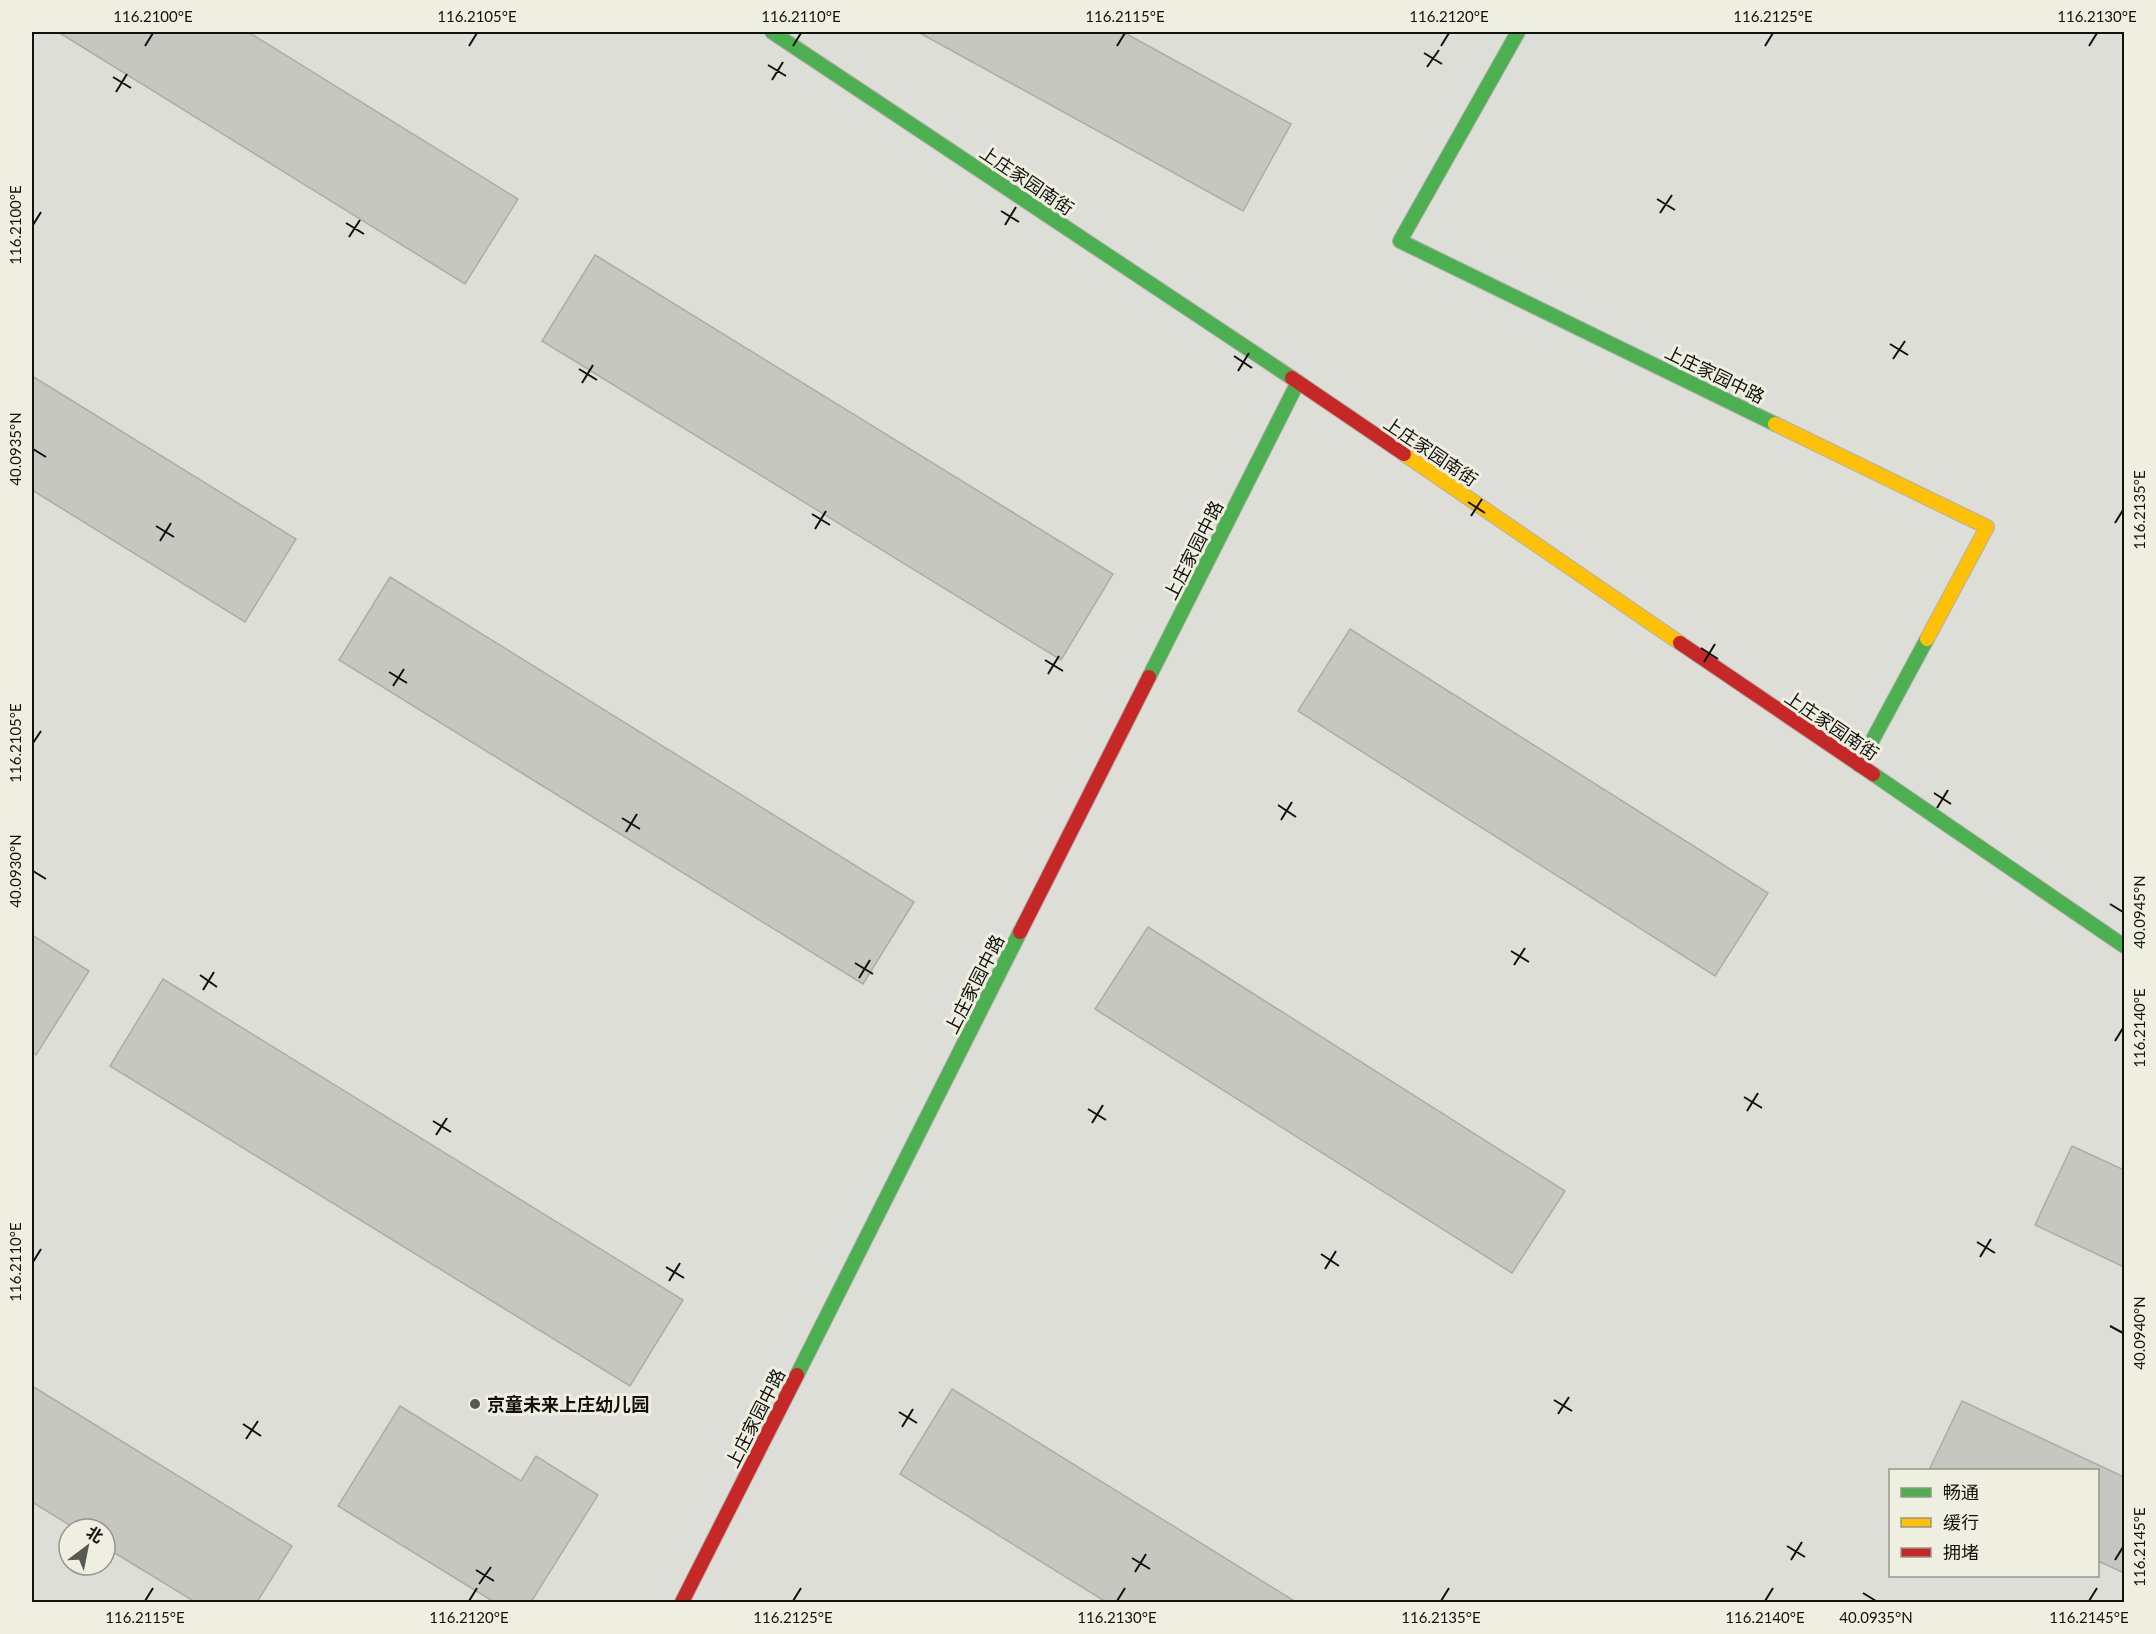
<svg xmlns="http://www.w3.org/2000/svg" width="2156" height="1634" viewBox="0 0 2156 1634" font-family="Lato,'Noto Sans SC',sans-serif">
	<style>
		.building { fill: #c7c7c2; stroke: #adada8; stroke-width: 1.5 }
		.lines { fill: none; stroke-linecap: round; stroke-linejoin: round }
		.fast-casing { stroke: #b1b0ab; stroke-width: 16 }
		.slow-casing { stroke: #b1b0ab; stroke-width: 16 }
		.jam-casing { stroke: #b1b0ab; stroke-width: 16 }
		.fast { stroke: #4caf50; stroke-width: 14 }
		.slow { stroke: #ffc107; stroke-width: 14 }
		.jam { stroke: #c62828; stroke-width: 14 }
		.ticks { fill: none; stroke: #11110d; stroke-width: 2 }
		.poi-dot { fill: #595954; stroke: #efefe1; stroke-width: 2 }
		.labels { text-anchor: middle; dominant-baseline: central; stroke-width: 6; stroke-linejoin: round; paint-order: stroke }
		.street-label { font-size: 18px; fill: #11110d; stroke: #efefe1 }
		.poi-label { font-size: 18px; font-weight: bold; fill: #11110d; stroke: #efefe1; text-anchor: start }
		.neatline { fill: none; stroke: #11110d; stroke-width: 2 }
		.ticks-label { font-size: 15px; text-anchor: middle; fill: #11110d }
	</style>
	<rect width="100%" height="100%" fill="#deded8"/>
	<!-- building -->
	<g class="building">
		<path d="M58,32H248L518,199L465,284Z"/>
		<path d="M918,32H1123L1291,124L1243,211Z"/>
		<path d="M595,255L1113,574L1061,660L542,341Z"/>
		<path d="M32,376L296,539L245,622L32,490Z"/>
		<path d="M390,577L914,902L863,984L339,660Z"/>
		<path d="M1350,629L1768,893L1715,976L1298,711Z"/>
		<path d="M1148,927L1565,1191L1512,1273L1095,1009Z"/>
		<path d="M32,935L89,971L36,1055L32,1052Z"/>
		<path d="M163,979L683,1300L630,1386L110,1066Z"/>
		<path d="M2072,1146L2124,1170V1267L2035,1225Z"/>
		<path d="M32,1386L292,1546L257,1602H195L105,1547V1529H76L32,1502Z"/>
		<path d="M952,1389L1296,1602H1106L900,1474Z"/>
		<path d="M1962,1401L2124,1477V1573L2098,1561V1470H1929Z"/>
		<path d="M400,1406L521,1481L536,1456L598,1495L531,1602H494L338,1506Z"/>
	</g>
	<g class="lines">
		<!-- fast casing -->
		<g class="fast-casing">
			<g id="fast">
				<path d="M772,32L1292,378"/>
				<path d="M1518,32L1400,241L1775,424"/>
				<path d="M1149,677L1298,382"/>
				<path d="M1859,765L1927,639"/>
				<path d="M1873,774L2124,946"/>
				<path d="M797,1375L1020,932"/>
			</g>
		</g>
		<!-- slow casing -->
		<g class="slow-casing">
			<g id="slow">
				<path d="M1775,424L1987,527L1927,639"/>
				<path d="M1404,454L1680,643"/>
			</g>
		</g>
		<!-- jam casing -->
		<g class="jam-casing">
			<g id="jam">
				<path d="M1292,378L1404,454"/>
				<path d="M1680,643L1873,774"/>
				<path d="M1020,932L1149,677"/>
				<path d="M682,1602L797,1375"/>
			</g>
		</g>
		<!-- fast -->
		<use href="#fast" class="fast"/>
		<!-- slow -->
		<use href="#slow" class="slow"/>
		<!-- jam -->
		<use href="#jam" class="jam"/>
	</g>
	<!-- ticks -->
	<path class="ticks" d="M145,46L153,33M469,46L477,33M793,46L801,33M1117,46L1125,33M1441,46L1449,33M1765,46L1773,33M2089,46L2097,33M1424,53L1442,64M768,65L786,76M1427,67L1439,50M113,77L131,88M772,80L783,62M116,92L127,74M1657,199L1675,210M1001,211L1019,222M1660,213L1672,195M346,223L364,234M33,225L41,212M1005,225L1016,207M349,237L360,220M1890,344L1908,355M1234,356L1252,368M1893,359L1905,341M579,369L597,380M1238,371L1249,353M582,383L593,365M33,449L46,457M1468,502L1485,513M812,514L830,525M1471,516L1482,499M2115,523L2123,510M156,526L174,537M815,529L826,511M160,541L171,523M1701,648L1718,659M1045,660L1063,671M1704,662L1715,644M389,672L407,683M1048,674L1059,656M393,686L404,669M33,743L41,731M1934,793L1951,804M1278,805L1296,817M1937,808L1948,790M622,818L640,829M1281,820L1292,802M626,832L637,814M33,871L46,879M2110,904L2123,912M1511,951L1529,962M855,963L873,974M1514,965L1525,948M200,975L217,987M859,978L870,960M203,990L214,972M2115,1041L2123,1028M1744,1097L1762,1108M1088,1109L1106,1120M1747,1111L1758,1093M433,1121L451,1132M1092,1123L1103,1105M436,1135L447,1118M1977,1242L1995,1253M1321,1254L1339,1266M1980,1257L1991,1239M33,1262L41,1249M666,1267L684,1278M1325,1269L1336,1251M669,1281L680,1263M2110,1326L2123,1333M1554,1400L1572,1411M899,1412L917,1423M1558,1414L1569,1397M243,1424L261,1436M902,1427L913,1409M246,1439L258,1421M1787,1546L1805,1557M1132,1558L1150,1569M1791,1560L1802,1542M2115,1560L2123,1547M476,1570L494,1581M1135,1572L1146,1554M479,1584L491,1567M1863,1593L1876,1601M145,1601L153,1588M469,1601L477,1588M793,1601L801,1588M1117,1601L1125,1588M1441,1601L1449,1588M1765,1601L1773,1588M2089,1601L2097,1588"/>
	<!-- markers -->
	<circle class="poi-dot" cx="475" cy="1404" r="6"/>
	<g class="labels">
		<!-- street labels -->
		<g class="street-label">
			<text transform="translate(1027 180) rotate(34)">上庄家园南街</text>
			<text transform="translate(1715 374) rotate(26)">上庄家园中路</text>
			<text transform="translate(1431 451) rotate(34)">上庄家园南街</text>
			<text transform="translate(1193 550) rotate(-63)">上庄家园中路</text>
			<text transform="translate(1832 725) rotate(34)">上庄家园南街</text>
			<text transform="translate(974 984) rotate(-63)">上庄家园中路</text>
			<text transform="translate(755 1418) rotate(-63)">上庄家园中路</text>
		</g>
		<!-- poi labels -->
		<g class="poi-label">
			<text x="487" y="1404">京童未来上庄幼儿园</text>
		</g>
	</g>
	<!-- border -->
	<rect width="2156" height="1634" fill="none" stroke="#efefe1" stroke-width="66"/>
	<!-- legend -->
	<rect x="1889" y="1469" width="210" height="108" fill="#efefe1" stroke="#96968c" stroke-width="1.5"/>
	<rect x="1901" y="1488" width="30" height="9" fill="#4caf50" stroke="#96968c" stroke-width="1.5"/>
	<text x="1943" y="1499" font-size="18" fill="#11110d">畅通</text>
	<rect x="1901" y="1518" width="30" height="9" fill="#ffc107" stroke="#96968c" stroke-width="1.5"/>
	<text x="1943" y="1529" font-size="18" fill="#11110d">缓行</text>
	<rect x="1901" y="1548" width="30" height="9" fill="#c62828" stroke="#96968c" stroke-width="1.5"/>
	<text x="1943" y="1559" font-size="18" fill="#11110d">拥堵</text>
	<!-- north arrow -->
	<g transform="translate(87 1547) rotate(32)"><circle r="28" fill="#efefe1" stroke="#96968c" stroke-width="1.5"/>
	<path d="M0-4.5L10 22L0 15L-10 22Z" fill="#595954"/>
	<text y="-9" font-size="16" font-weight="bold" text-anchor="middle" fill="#11110d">北</text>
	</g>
	<rect x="33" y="33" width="2090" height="1568" class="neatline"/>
	<g class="ticks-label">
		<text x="153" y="22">116.2100°E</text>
		<text x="477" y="22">116.2105°E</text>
		<text x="801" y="22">116.2110°E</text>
		<text x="1125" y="22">116.2115°E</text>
		<text x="1449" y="22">116.2120°E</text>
		<text x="1773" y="22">116.2125°E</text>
		<text x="2097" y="22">116.2130°E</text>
		<text transform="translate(16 225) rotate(-90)" y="5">116.2100°E</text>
		<text transform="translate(16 449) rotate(-90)" y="5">40.0935°N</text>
		<text transform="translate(2140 510) rotate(-90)" y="5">116.2135°E</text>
		<text transform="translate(16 743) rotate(-90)" y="5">116.2105°E</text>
		<text transform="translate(16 871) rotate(-90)" y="5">40.0930°N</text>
		<text transform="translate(2140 912) rotate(-90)" y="5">40.0945°N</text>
		<text transform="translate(2140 1028) rotate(-90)" y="5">116.2140°E</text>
		<text transform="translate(16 1262) rotate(-90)" y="5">116.2110°E</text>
		<text transform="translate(2140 1333) rotate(-90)" y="5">40.0940°N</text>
		<text transform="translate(2140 1547) rotate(-90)" y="5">116.2145°E</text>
		<text x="145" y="1623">116.2115°E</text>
		<text x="469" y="1623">116.2120°E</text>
		<text x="793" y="1623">116.2125°E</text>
		<text x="1117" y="1623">116.2130°E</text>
		<text x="1441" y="1623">116.2135°E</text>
		<text x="1765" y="1623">116.2140°E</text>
		<text x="1876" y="1623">40.0935°N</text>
		<text x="2089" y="1623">116.2145°E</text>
	</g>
</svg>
